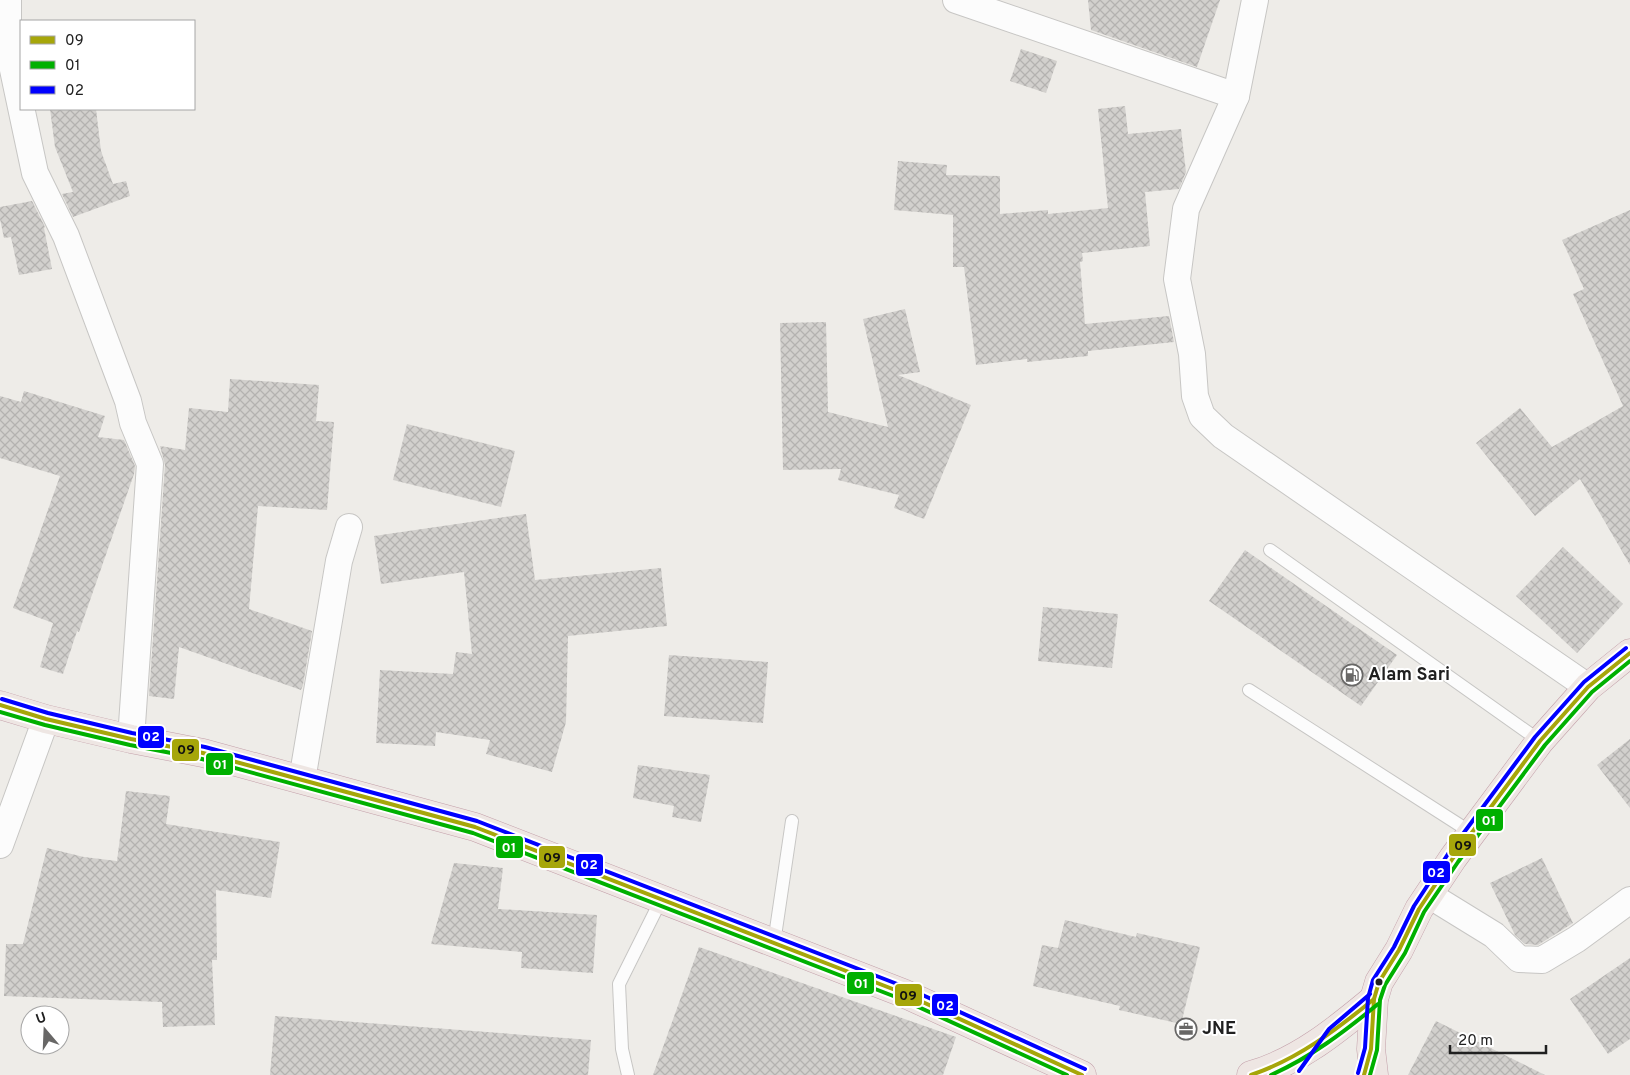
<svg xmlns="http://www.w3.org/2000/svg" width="1630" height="1075" viewBox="0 0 1630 1075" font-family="Overpass,sans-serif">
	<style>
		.building { fill: url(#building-cross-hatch) }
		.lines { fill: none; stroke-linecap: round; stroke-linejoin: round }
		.service-casing { stroke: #c7c6c4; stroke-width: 14 }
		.minor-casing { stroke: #c7c6c4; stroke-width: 28 }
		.trunk-casing { stroke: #c3a0aa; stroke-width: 29 }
		.service { stroke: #fcfcfc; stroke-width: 12 }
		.minor { stroke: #fcfcfc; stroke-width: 26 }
		.trunk { stroke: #eee6e3; stroke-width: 28 }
		.bus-1-casing { stroke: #fff; stroke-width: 8 }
		.bus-2-casing { stroke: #fff; stroke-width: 8 }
		.bus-3-casing { stroke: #fff; stroke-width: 8 }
		.bus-1 { stroke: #a6a60a; stroke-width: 4 }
		.bus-2 { stroke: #00b000; stroke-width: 4 }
		.bus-3 { stroke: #00f; stroke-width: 4 }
		.bus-dot { fill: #202020; stroke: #fff; stroke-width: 2 }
		.labels { text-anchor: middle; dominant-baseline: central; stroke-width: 4; stroke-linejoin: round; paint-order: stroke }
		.poi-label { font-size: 18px; font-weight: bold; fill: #202020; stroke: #fff; text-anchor: start }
		.line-badge { stroke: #fff; stroke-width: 2 }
		.badge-label { font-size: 14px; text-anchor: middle; font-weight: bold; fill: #fff }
		.pale-badge-label { font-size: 14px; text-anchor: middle; font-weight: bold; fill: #111 }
	</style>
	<defs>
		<pattern id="building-cross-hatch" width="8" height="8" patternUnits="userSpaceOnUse" patternTransform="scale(1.25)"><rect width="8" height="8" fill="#d2d0cd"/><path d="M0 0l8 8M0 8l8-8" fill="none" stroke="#b4b2b0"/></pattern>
	</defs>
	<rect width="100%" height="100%" fill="#eeece8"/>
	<!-- building -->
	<g class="building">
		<path d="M1088,0H1220L1197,67L1091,30Z"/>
		<path d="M1021,49L1057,61L1046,93L1010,81Z"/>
		<path d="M1125,106L1128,134L1181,129L1186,172L1179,189L1145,192L1150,246L1082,253L1083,261L1080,262L1085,324L1169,316L1174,342L1088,351V356L1027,362V359L976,365L964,267H953V215L894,210L898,161L947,165L946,175L1000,176V214L1048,210V214L1108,208L1098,109Z"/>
		<path d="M50,109H96L101,151L113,184L126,181L130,196L73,217L62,194L73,192L55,147Z"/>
		<path d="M32,201L45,227L44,228L52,269L19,275L11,237L4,238L0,219V207Z"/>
		<path d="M1630,210V565L1580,479L1535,516L1476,443L1520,408L1552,447L1623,406L1573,294L1584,289L1562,240Z"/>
		<path d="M905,309L920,372L898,375L971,405L924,519L894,508L899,495L838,480L841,469L783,470L780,323L826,322L828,412L888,427L863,319Z"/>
		<path d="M230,379L319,385L316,421L334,422L327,510L258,506L249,609L312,631L303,685L301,690L179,647L174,699L149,696L165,465L160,446L185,450L189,408L228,412Z"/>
		<path d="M24,391L105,416L98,437L124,440L135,466L134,474L79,632L77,631L63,674L40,667L53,623L13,608L60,476L0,458V396L21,402Z"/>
		<path d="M407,424L515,451L501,507L393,480Z"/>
		<path d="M526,514L535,580L661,568L667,626L568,636L566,722L552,772L486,754L490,740L436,732L435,746L376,743L380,670L453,674L456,652L472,654L464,572L381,584L374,536Z"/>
		<path d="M1563,547L1623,604L1577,653L1516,596Z"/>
		<path d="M1245,550L1397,655L1361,706L1209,601Z"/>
		<path d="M1043,607L1118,614L1112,668L1038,661Z"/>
		<path d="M669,655L768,662L763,723L664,716Z"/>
		<path d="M1630,739V808L1597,765Z"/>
		<path d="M638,765L710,775L701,822L672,817L674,806L633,798Z"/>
		<path d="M126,791L170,796L166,824L280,842L271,898L216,890L217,960H212L215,1025L163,1027L162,1002L4,996L6,944H23L47,848L84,857L117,861Z"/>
		<path d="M1542,858L1573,923L1538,945L1525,944L1515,935L1490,883Z"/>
		<path d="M454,863L503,868L498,909L597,915L593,973L521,968L522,952L431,944Z"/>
		<path d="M1065,920L1136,937L1137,933L1200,947L1181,1024L1119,1010L1120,1006L1033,986L1042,945L1058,948Z"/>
		<path d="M699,947L956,1037L943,1075H653Z"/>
		<path d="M1630,958V1039L1608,1054L1570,999Z"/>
		<path d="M275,1016L591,1040L588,1075H270Z"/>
		<path d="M1436,1021L1545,1075H1408Z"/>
	</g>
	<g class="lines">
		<!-- service casing -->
		<g class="service-casing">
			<g id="service">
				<path d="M1270,550L1540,741"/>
				<path d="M1249,690L1472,833"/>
				<path d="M774,943L792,821"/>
				<path d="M628,1075L622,1049L619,984L662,898"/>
			</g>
		</g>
		<!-- minor casing -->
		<g class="minor-casing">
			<g id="minor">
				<path d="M8,0V46L35,173L66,236L128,401L133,423L150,464L131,739"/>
				<path d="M956,0L1236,96"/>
				<path d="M1255,0L1236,96L1186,209L1177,279L1192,354L1195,396L1202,416L1223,436L1588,687"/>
				<path d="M302,780L339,561L349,527"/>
				<path d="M0,845L46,719"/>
				<path d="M1429,895L1494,935L1519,959L1542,960L1577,939L1630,900"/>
			</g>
		</g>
		<!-- trunk casing -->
		<g class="trunk-casing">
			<g id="trunk">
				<path d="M0,705L46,719L131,739L203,753L475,827L903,993L1082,1075"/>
				<path d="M1251,1075C1298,1062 1338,1029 1374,999"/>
				<path d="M1374,1075L1371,1049L1374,999L1379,982L1399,950L1419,909L1453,858L1540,741L1588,687L1630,653"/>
			</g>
		</g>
		<!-- service -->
		<use href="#service" class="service"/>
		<!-- minor -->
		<use href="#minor" class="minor"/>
		<!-- trunk -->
		<use href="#trunk" class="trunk"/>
		<!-- bus-1 casing -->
		<g class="bus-1-casing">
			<g id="bus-1">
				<path d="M0,705L46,719L131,739L203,753L475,827L903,993L1082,1075"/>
				<path d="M1251,1075C1298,1059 1336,1030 1374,999"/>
				<path d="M1364,1075L1371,1049L1374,999L1379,982L1399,950L1419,909L1453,858L1540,741L1588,687L1630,653"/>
			</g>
		</g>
		<!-- bus-2 casing -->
		<g class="bus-2-casing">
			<g id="bus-2">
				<path d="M0,712L45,725L130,745L202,759L473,833L901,999L1067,1075"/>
				<path d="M1271,1075C1311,1057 1344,1032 1378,1004"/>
				<path d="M1370,1075L1377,1050L1380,1000L1385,985L1405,953L1424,912L1458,862L1545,745L1592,692L1630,661"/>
			</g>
		</g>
		<!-- bus-3 casing -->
		<g class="bus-3-casing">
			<g id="bus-3">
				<path d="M2,699L48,713L132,733L205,747L477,821L905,987L1085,1069"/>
				<path d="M1299,1071L1329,1029L1370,994"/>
				<path d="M1358,1073L1365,1048L1368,998L1373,980L1394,947L1414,906L1448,854L1535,737L1584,682L1626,648"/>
			</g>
		</g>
		<!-- bus-1 -->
		<use href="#bus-1" class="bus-1"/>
		<!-- bus-2 -->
		<use href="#bus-2" class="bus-2"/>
		<!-- bus-3 -->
		<use href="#bus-3" class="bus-3"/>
	</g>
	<!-- icons -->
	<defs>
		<g id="fuel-ring" transform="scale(1.125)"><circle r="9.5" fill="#fff" stroke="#686766" stroke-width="1.5"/><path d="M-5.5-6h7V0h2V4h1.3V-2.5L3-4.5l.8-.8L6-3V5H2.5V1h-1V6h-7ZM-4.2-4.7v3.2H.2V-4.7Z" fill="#686766"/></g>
		<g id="office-ring" transform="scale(1.125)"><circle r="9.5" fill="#fff" stroke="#686766" stroke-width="1.5"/><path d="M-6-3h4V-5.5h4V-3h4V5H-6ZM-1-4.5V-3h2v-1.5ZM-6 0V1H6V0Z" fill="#686766"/></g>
	</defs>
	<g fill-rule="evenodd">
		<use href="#fuel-ring" x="1352" y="675"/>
		<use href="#office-ring" x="1186" y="1029"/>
	</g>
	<!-- markers -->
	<circle class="bus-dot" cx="1379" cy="982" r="4.5"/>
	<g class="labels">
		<!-- poi labels -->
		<g class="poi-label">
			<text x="1368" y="675">Alam Sari</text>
			<text x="1202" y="1029">JNE</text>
		</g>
	</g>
	<g class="line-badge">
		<rect x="137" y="725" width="28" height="24" rx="5" fill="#00f"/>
		<rect x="171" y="738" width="29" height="24" rx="5" fill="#a6a60a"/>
		<rect x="205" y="752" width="29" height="24" rx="5" fill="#00b000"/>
		<rect x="1475" y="808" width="29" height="24" rx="5" fill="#00b000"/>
		<rect x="1448" y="833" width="29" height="24" rx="5" fill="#a6a60a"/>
		<rect x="495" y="835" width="29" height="24" rx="5" fill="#00b000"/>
		<rect x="538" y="845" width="28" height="24" rx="5" fill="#a6a60a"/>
		<rect x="575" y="853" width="29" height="24" rx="5" fill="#00f"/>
		<rect x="1422" y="860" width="29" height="24" rx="5" fill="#00f"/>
		<rect x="846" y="971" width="29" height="24" rx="5" fill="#00b000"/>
		<rect x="894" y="983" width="29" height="24" rx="5" fill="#a6a60a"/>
		<rect x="931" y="993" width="28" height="24" rx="5" fill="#00f"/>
	</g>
	<g class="badge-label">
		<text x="151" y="741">02</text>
		<text x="220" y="769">01</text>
		<text x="1489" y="825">01</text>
		<text x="509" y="852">01</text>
		<text x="589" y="869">02</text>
		<text x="1436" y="877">02</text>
		<text x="861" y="988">01</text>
		<text x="945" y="1010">02</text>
	</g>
	<g class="pale-badge-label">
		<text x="186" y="754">09</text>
		<text x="1463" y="850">09</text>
		<text x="552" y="862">09</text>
		<text x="908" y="1000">09</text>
	</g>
	<!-- legend -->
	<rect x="20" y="20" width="175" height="90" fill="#ffffff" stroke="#a6a6a6"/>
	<rect x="30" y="36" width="25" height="8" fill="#a6a60a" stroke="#a6a6a6"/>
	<text x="65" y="45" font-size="15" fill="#202020">09</text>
	<rect x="30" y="61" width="25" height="8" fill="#00b000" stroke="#a6a6a6"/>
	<text x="65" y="70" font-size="15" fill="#202020">01</text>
	<rect x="30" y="86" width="25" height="8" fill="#0000ff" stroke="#a6a6a6"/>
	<text x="65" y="95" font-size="15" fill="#202020">02</text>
	<!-- north arrow -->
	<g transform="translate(45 1030) rotate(341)"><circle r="24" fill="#ffffff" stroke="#a6a6a6"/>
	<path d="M0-4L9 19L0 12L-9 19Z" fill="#686766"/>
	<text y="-8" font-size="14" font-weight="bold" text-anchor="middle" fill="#202020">U</text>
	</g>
	<!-- scale -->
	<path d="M1450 1045v8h96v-8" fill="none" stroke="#202020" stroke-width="2.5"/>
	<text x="1458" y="1045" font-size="15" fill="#202020" stroke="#ffffff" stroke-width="4" paint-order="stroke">20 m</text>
</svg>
